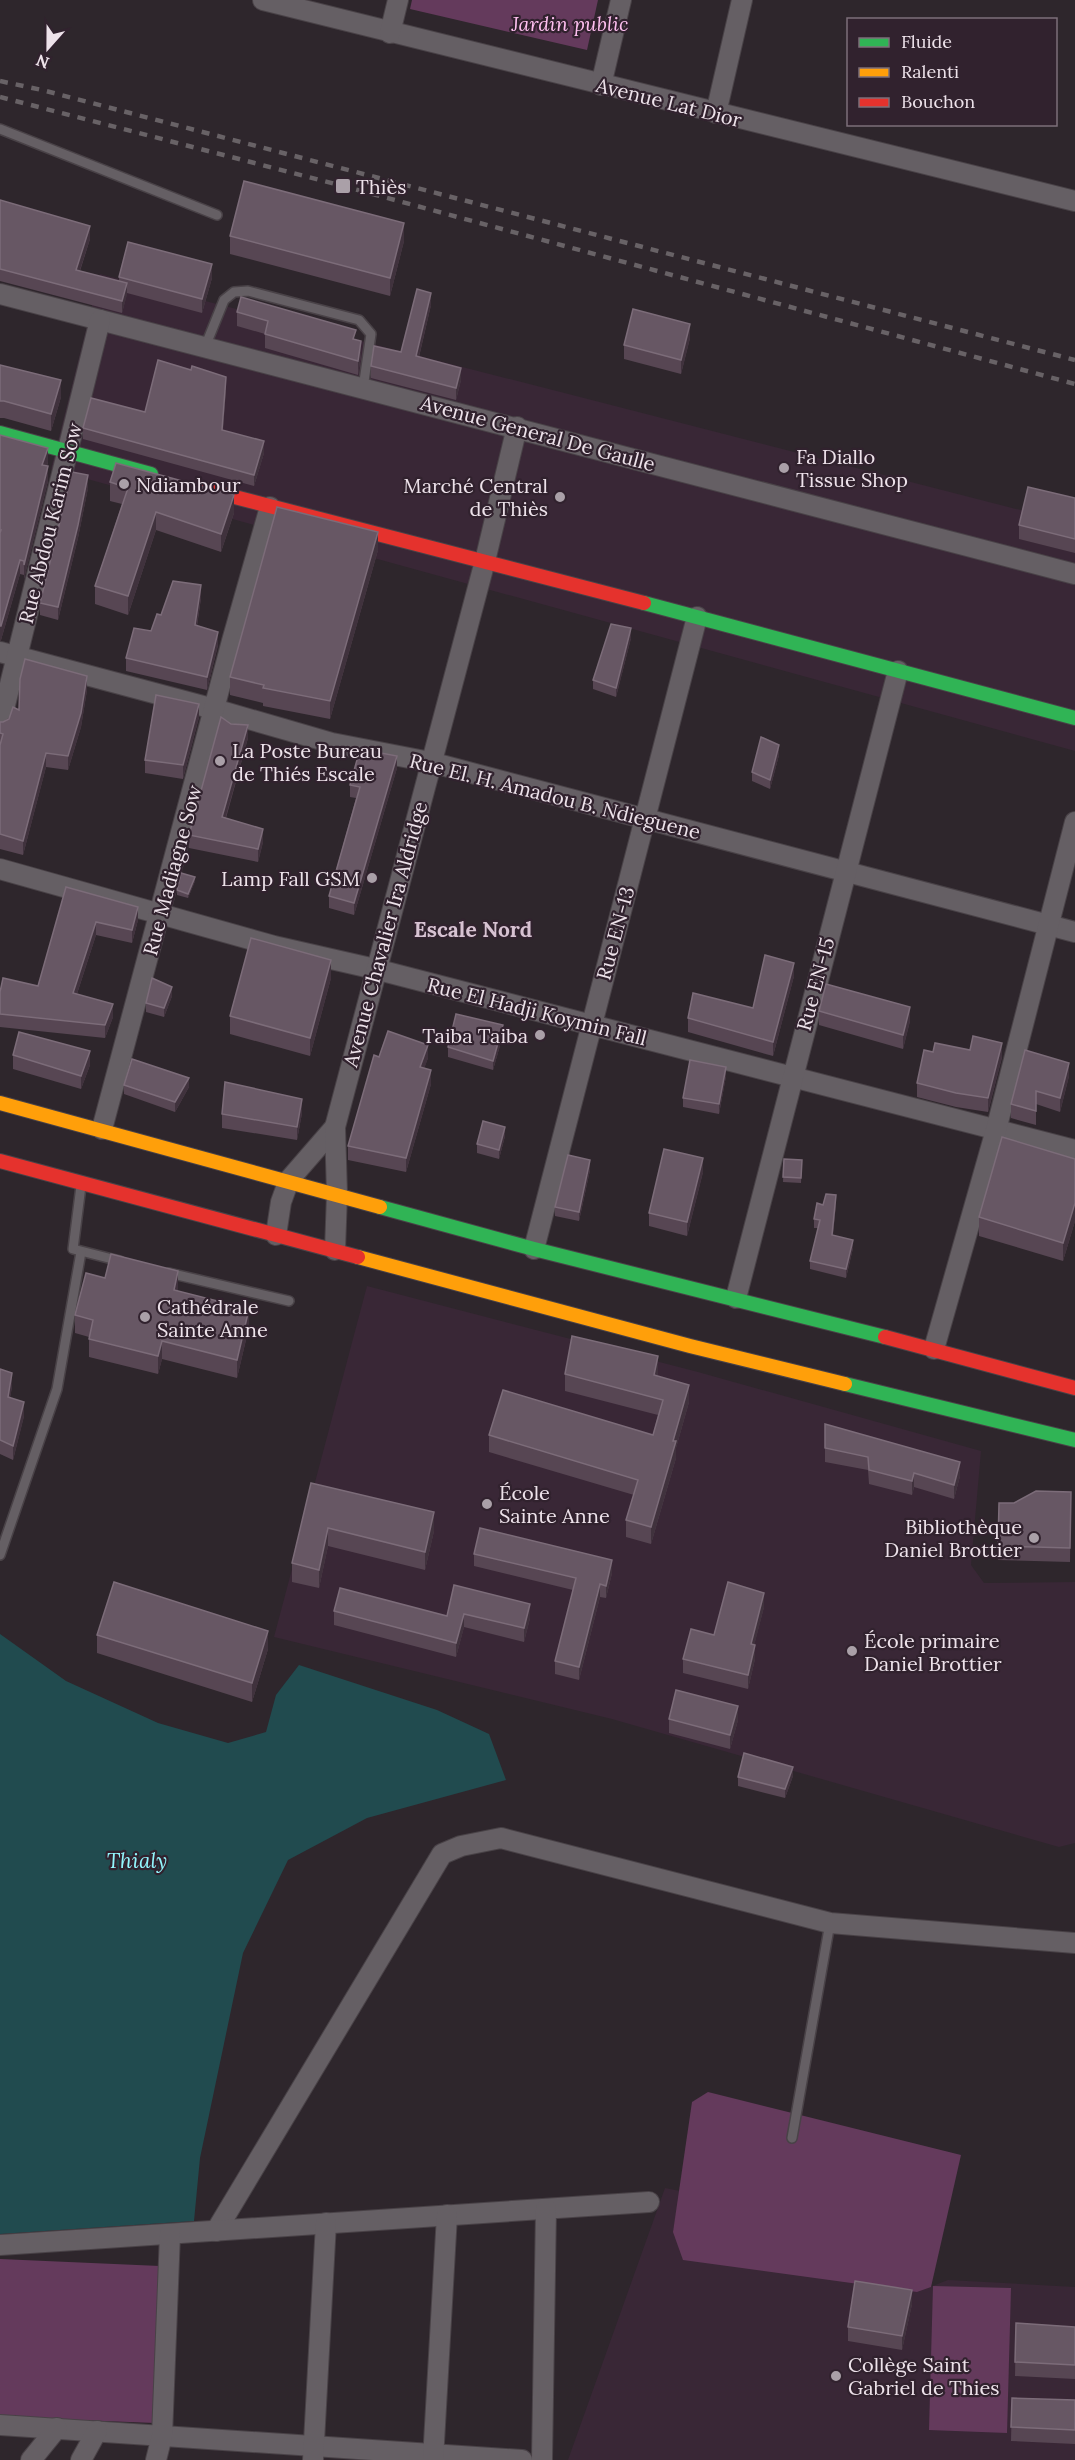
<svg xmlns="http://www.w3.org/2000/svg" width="1075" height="2460" viewBox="0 0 1075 2460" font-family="Lora,serif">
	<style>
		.built { fill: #392736 }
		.green { fill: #643a5c }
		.water { fill: #214b4f }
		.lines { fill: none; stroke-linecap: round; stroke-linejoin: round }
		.lane-casing { stroke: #494247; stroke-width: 12 }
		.street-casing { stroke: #494247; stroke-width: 22 }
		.fast-casing { stroke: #494247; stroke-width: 16 }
		.slow-casing { stroke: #494247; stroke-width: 16 }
		.jam-casing { stroke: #494247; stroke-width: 16 }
		.lane { stroke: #655f64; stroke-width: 9 }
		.street { stroke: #655f64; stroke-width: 20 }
		.fast { stroke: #30b455; stroke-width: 14 }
		.slow { stroke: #ff9f0a; stroke-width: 14 }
		.jam { stroke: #e5322d; stroke-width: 14 }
		.rail { stroke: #686266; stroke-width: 4.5; stroke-dasharray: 8 8; stroke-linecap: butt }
		.wall { fill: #574653 }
		.shaded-wall { fill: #40323d }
		.building { fill: #675764; stroke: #7c6c79; stroke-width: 1.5 }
		.poi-dot { fill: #aaa0a8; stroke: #31222e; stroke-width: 2 }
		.labels { text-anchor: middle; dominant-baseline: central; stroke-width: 4.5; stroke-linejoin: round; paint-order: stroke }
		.park-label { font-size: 20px; font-style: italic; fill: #fdbfef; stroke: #31222e }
		.street-label { font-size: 20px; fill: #ede2ea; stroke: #31222e }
		.poi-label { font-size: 20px; fill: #ede2ea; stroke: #31222e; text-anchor: start }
		.neighbourhood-label { font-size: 21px; font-weight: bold; fill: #d7c2d2; stroke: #31222e }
		.water-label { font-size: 21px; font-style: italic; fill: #92f6fd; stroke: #31222e }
	</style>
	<rect width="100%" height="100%" fill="#2e262c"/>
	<!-- built -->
	<g class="built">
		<path d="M100,274L1075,524V751L51,469Z"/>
		<path d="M367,1286L698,1372L981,1451L971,1565L984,1583L1075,1582V1843L1059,1847L612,1719L274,1637Z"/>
		<path d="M665,2188L680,2191L673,2232L917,2292L948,2280L1075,2287V2460H568Z"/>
	</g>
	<!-- green -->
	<g class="green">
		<path d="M412,0H598L587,50L410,9Z"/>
		<path d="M708,2092L961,2155L931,2287L917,2292L683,2260L673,2232L692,2102Z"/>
		<path d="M0,2259L160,2266L155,2423L0,2417Z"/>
		<path d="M933,2286L1011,2288L1007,2433L929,2430Z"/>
	</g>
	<!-- water -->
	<path class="water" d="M0,1634L66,1681L158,1723L228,1743L266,1732L276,1695L299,1665L437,1710L489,1734L506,1780L367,1818L288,1860L243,1953L200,2158L194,2221L0,2234Z"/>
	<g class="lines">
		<!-- lane casing -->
		<g class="lane-casing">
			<g id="lane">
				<path d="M0,129L217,215"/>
				<path d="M205,347L224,300L234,292L248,291L359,320L371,334L363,388"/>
				<path d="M81,1186L73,1249L120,1261"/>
				<path d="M169,1273L289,1301"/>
				<path d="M0,1555L57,1389L81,1252"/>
				<path d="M792,2138L830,1923"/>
			</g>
		</g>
		<!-- street casing -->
		<g class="street-casing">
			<g id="street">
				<path d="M263,0L1075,201"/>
				<path d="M390,33L398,0"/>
				<path d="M601,85L621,0"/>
				<path d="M716,113L742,0"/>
				<path d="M0,294L1075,574"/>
				<path d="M0,652L214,709L332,743L430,762L1075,932"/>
				<path d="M0,725L100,320"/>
				<path d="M0,869L274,946L375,969L1075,1150"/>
				<path d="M102,1129L232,641L270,507"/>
				<path d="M276,1235L281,1202L289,1180L335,1127"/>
				<path d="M534,1249L697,617"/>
				<path d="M335,1250L337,1194L335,1127L485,561L517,427"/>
				<path d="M736,1298L898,671"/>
				<path d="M934,1349L996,1130L1075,822"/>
				<path d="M216,2231L442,1854L461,1846L501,1838L830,1923L1075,1943"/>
				<path d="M0,2245L649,2202"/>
				<path d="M0,2425L522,2460"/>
				<path d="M31,2460L57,2428"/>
				<path d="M81,2460L97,2431"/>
				<path d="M156,2460L162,2436L170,2234"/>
				<path d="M313,2460L326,2223"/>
				<path d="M433,2460L447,2215"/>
				<path d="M542,2460L546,2209"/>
			</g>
		</g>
		<!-- fast casing -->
		<g class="fast-casing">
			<g id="fast">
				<path d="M0,433L151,474"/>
				<path d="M644,603L1075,718"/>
				<path d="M380,1207L534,1249L885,1337"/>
				<path d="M845,1384L1075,1440"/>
			</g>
		</g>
		<!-- slow casing -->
		<g class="slow-casing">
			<g id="slow">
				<path d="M0,1103L380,1207"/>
				<path d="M358,1257L690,1346L845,1384"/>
			</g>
		</g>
		<!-- jam casing -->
		<g class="jam-casing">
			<g id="jam">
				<path d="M200,488L644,603"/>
				<path d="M0,1161L358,1257"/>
				<path d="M885,1337L1075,1388"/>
			</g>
		</g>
		<!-- lane -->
		<use href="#lane" class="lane"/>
		<!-- street -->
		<use href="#street" class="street"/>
		<!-- fast -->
		<use href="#fast" class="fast"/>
		<!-- slow -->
		<use href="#slow" class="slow"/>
		<!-- jam -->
		<use href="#jam" class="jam"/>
		<!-- rail -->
		<g class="rail">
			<path d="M0,81L42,90L1075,360"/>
			<path d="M0,97L343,186L1075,384"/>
		</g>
	</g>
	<!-- wall -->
	<g class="wall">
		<path d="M0,200L90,239L80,271L119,281V277L212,278L202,313L127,293L122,313L0,281Z"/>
		<path d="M230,236L404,241L390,296L230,254Z"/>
		<path d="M431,305L419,357L461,380L456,400L371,378V366L401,352Z"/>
		<path d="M237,312L356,340L361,355L358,375L265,348V334L237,326Z"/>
		<path d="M690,338L681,374L624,359V345Z"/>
		<path d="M0,365L61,397L51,431L4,418H0Z"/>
		<path d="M226,389L223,430L264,453L254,486L83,439V428L145,412Z"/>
		<path d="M0,435L48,462L47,466L48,481L24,579V575L20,574L1,640L0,641Z"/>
		<path d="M110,482L234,513L221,552L156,530L128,615L95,604V586L122,504L110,501Z"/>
		<path d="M88,488L78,538L58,620L40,615V603Z"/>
		<path d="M1075,498V553L1019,539V525Z"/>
		<path d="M378,550L330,719L263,706V703L230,695V677Z"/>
		<path d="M201,598L197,626L218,645L207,690L126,671V658L151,631L161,615Z"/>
		<path d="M631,638L616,697L593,689V680Z"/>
		<path d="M87,690L81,727L68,770L46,767L23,855L0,849V722H3L19,710Z"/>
		<path d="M199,717L183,779L145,773V760Z"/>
		<path d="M231,724L248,738L226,818L263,842L258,862L189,848V835Z"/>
		<path d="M779,755L770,789L752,781V772Z"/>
		<path d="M397,768L354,915L329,908V896L356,798L350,797V785Z"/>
		<path d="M195,881L188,898L177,895V890Z"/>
		<path d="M66,887L138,920L132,943L96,935L77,994L113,1017L105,1038L0,1027V992L38,986Z"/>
		<path d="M794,976L773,1056L688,1032V1018L753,1008Z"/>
		<path d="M331,978L310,1056L230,1034V1016Z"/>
		<path d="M172,996L164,1017L146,1012V1003Z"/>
		<path d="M819,1011L910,1021L903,1049L819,1025Z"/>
		<path d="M503,1035L493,1070L448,1057V1047Z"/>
		<path d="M1025,1050L1069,1076L1060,1112L1036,1104V1125L1011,1118V1104Z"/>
		<path d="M933,1052L1002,1057L988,1112L956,1107L917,1097V1083Z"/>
		<path d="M13,1055L90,1065L81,1089L13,1069Z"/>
		<path d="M379,1057L428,1058L424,1068L431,1084L406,1172L348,1160V1146Z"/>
		<path d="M726,1076L719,1114L683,1107V1098Z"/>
		<path d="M124,1085L189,1087L175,1112L124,1094Z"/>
		<path d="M302,1113L297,1140L222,1128V1114Z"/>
		<path d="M505,1136L499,1159L477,1153V1144Z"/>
		<path d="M784,1159L802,1160L801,1183L783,1182Z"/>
		<path d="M1075,1159V1221L1063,1261L979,1236V1217Z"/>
		<path d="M590,1170L579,1221L555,1216V1207Z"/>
		<path d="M703,1172L687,1236L649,1226V1213Z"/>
		<path d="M836,1204L833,1235L853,1248L846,1278L810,1269V1261L818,1228H814V1219L823,1205Z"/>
		<path d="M105,1278L178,1291L249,1327L237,1378L162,1359L158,1374L89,1357V1337L75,1333V1315Z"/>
		<path d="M0,1369L12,1387L10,1397L24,1416L13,1460L0,1454Z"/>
		<path d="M658,1373L657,1376L689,1402L676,1448V1458L651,1544L626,1537V1520L634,1495L489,1452V1435H653L658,1415L565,1391V1374Z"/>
		<path d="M825,1424L960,1476L954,1499L914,1487L912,1495L869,1484L868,1470L825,1462Z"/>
		<path d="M311,1483L434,1531L425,1570L328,1546L319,1588L292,1582V1563Z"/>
		<path d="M1071,1492L1070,1562L998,1560V1546L1014,1503Z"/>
		<path d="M474,1554L612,1573L606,1598L600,1597L579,1680L555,1674V1661L573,1590L474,1566Z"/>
		<path d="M454,1585L530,1618L524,1642L464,1627L456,1657L334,1625V1611L447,1616Z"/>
		<path d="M764,1607L754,1645L755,1659L748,1689L683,1673V1659L714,1635Z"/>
		<path d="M97,1635L268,1649L252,1702L97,1653Z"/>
		<path d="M669,1719L738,1720L730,1749L669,1733Z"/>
		<path d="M793,1776L785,1798L738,1786V1777Z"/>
		<path d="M912,2304L902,2350L848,2341V2327Z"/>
		<path d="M1016,2323L1075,2327V2379L1015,2376Z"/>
		<path d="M1012,2398L1075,2400V2444L1011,2441Z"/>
	</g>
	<!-- shaded-wall -->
	<g class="shaded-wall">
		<path d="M404,223V241L390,296V278Z"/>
		<path d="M90,226V239L76,282V270Z"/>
		<path d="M212,264V278L202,313V299Z"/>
		<path d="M127,283V295L122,313V301Z"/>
		<path d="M431,293V305L416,369V356Z"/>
		<path d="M690,324V338L681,374V360Z"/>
		<path d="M361,341V355L358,375V361Z"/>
		<path d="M461,368V380L456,400V388Z"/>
		<path d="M226,377V389L222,442V430Z"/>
		<path d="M61,380V397L51,431V414Z"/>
		<path d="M264,441V453L254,486V475Z"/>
		<path d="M48,448V462L42,480V465Z"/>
		<path d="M48,466V481L24,579V565Z"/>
		<path d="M88,475V488L78,538L58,620V607Z"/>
		<path d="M234,495V513L221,552V534Z"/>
		<path d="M156,512V530L128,615V596Z"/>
		<path d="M378,532V550L330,719V701Z"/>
		<path d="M20,560V574L1,640L0,641V626Z"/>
		<path d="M201,585V598L195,638V625Z"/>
		<path d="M631,628V638L616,697V688Z"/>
		<path d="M218,632V645L207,690V677Z"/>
		<path d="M87,676V690L81,727L68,770V756Z"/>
		<path d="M199,704V717L183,779V765Z"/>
		<path d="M248,725V738L222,830V817Z"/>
		<path d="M779,745V755L770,789V780Z"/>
		<path d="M46,753V767L23,855V841Z"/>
		<path d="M397,756V768L354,915V903Z"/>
		<path d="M263,829V842L258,862V849Z"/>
		<path d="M195,877V881L188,898V894Z"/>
		<path d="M138,907V920L132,943V930Z"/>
		<path d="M96,922V935L73,1006V993Z"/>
		<path d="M331,960V978L310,1056V1038Z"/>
		<path d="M794,963V976L773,1056V1042Z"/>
		<path d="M172,987V996L164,1017V1008Z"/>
		<path d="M113,1004V1017L105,1038V1025Z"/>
		<path d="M910,1007V1021L903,1049V1035Z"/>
		<path d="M503,1025V1035L493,1070V1061Z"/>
		<path d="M1002,1043V1057L988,1112V1098Z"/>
		<path d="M428,1045V1058L420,1081V1067Z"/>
		<path d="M90,1051V1065L81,1089V1076Z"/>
		<path d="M1069,1063V1076L1060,1112V1098Z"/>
		<path d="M726,1067V1076L719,1114V1104Z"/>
		<path d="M431,1070V1084L406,1172V1158Z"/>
		<path d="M189,1078V1087L175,1112V1102Z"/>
		<path d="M302,1099V1113L297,1140V1127Z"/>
		<path d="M505,1127V1136L499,1159V1150Z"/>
		<path d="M703,1158V1172L687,1236V1222Z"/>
		<path d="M590,1160V1170L579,1221V1212Z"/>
		<path d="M836,1195V1204L832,1243V1235Z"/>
		<path d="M1075,1203V1221L1063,1261V1243Z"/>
		<path d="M853,1240V1248L846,1278V1269Z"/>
		<path d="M178,1271V1290L174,1308V1290Z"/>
		<path d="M249,1309V1327L237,1378V1360Z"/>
		<path d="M162,1341V1359L158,1374V1356Z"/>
		<path d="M658,1356V1373L654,1392V1375Z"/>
		<path d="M12,1373V1387L8,1410V1397Z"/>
		<path d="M689,1385V1402L676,1448V1458L651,1544V1527L673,1441Z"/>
		<path d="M24,1402V1416L13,1460V1446Z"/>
		<path d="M960,1462V1476L954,1499V1485Z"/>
		<path d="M914,1473V1487L912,1495V1481Z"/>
		<path d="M434,1512V1531L425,1570V1552Z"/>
		<path d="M328,1528V1546L319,1588V1570Z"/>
		<path d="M612,1560V1573L606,1598V1586Z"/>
		<path d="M600,1584V1597L579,1680V1667Z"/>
		<path d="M764,1593V1607L751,1658V1644Z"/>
		<path d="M530,1604V1618L524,1642V1628Z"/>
		<path d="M464,1614V1627L456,1657V1643Z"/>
		<path d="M268,1631V1649L252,1702V1683Z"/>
		<path d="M755,1645V1659L748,1689V1675Z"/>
		<path d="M738,1706V1720L730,1749V1735Z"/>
		<path d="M793,1767V1776L785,1798V1789Z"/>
		<path d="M912,2290V2304L902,2350V2336Z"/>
	</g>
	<!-- building -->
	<g class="building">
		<path d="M244,181L404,223L390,278L230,236Z"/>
		<path d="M0,200L90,226L76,270L127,283L122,301L0,269Z"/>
		<path d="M128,242L212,264L202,299L119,277Z"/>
		<path d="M417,289L431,293L416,356L461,368L456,388L371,366L374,346L401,352Z"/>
		<path d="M241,297L356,330L353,339L361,341L358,361L265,334L268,321L237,312Z"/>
		<path d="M633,309L690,324L681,360L624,345Z"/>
		<path d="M158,360L191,370L192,366L226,377L222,430L264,441L254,475L83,428L91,398L145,412Z"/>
		<path d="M0,365L61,380L51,414L4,401H0Z"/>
		<path d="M0,435L48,448L42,465L48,466L24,565V561L20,560L1,626H0V533L1,530H0Z"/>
		<path d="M116,463L234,495L221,534L156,512L128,596L95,586L128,488L110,482Z"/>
		<path d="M72,472L88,475L78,525L58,607L40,603Z"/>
		<path d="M1028,487L1075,498V539L1019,525Z"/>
		<path d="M277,507L378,532L330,701L263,688L264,685L230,677Z"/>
		<path d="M173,581L201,585L195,625L218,632L207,677L126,658L134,628L151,631L157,614L161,615Z"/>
		<path d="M611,624L631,628L616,688L593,680Z"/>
		<path d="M25,659L87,676L81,713L68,756L46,753L23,841L0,834V745L3,734L0,733V722H3L9,719L13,707L19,710L20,679Z"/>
		<path d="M156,695L199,704L183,765L145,760Z"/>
		<path d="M221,717L231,724L248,725L222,817L263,829L258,849L189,835Z"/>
		<path d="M761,737L779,745L770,780L752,772Z"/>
		<path d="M360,749L397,756L354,903L329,896L360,787L350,785Z"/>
		<path d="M181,873L195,877L188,894L177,890Z"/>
		<path d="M66,887L138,907L132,930L96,922L73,993L113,1004L105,1025L0,1014V992L3,978L38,986Z"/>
		<path d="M251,938L331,960L310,1038L230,1016Z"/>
		<path d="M765,955L794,963L773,1042L688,1018L693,993L753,1008Z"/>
		<path d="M152,978L172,987L164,1008L146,1003Z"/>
		<path d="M826,984L910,1007L903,1035L819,1011Z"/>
		<path d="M456,1014L503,1025L493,1061L448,1047Z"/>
		<path d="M388,1031L428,1045L420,1067L431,1070L406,1158L348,1146L374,1055L379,1057Z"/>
		<path d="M19,1032L90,1051L81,1076L13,1055Z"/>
		<path d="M973,1036L1002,1043L988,1098L956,1093L917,1083L924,1050L933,1052L935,1043L970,1050Z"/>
		<path d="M1025,1050L1069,1063L1060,1098L1036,1091V1111L1011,1104Z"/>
		<path d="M132,1059L189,1078L175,1102L124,1085Z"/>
		<path d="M690,1060L726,1067L719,1104L683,1098Z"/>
		<path d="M225,1082L302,1099L297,1127L222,1114Z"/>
		<path d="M483,1121L505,1127L499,1150L477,1144Z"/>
		<path d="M1002,1137L1075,1159V1203L1063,1243L979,1217Z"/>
		<path d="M664,1149L703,1158L687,1222L649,1213Z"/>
		<path d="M568,1155L590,1160L579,1212L555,1207Z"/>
		<path d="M784,1159L802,1160L801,1178L783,1177Z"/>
		<path d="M826,1194L836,1195L832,1235L853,1240L846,1269L810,1261L820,1220L814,1219L817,1203L823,1205Z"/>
		<path d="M111,1254L178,1271L174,1290L249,1309L237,1360L162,1341L158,1356L89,1339L93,1320L75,1315L86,1273L105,1278Z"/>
		<path d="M572,1336L658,1356L654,1375L689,1385L673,1441H676L651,1527L626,1520L638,1480L489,1435L503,1390L653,1435L663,1400L565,1374Z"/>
		<path d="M0,1369L12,1373L8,1397L24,1402L13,1446L0,1440Z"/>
		<path d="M825,1424L960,1462L954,1485L914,1473L912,1481L869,1470L868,1457L825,1448Z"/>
		<path d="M311,1483L434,1512L425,1552L328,1528L319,1570L292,1563Z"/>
		<path d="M1036,1491L1071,1492L1070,1548L998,1546L999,1503H1014Z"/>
		<path d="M480,1528L612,1560L606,1586L600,1584L579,1667L555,1661L576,1578L474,1554Z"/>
		<path d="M114,1582L268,1631L252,1683L97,1635Z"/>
		<path d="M728,1582L764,1593L751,1644L755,1645L748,1675L683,1659L691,1629L714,1635Z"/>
		<path d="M454,1585L530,1604L524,1628L464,1614L456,1643L334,1611L340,1588L447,1616Z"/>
		<path d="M676,1690L738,1706L730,1735L669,1719Z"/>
		<path d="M744,1753L793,1767L785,1789L738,1777Z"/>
		<path d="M855,2281L912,2290L902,2336L848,2327Z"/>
		<path d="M1016,2323L1075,2327V2365L1015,2362Z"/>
		<path d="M1012,2398L1075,2400V2430L1011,2427Z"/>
	</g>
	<!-- markers -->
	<g class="poi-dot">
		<rect x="335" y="178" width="16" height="16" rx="3"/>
		<circle cx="784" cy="468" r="6"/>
		<circle cx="124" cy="484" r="6"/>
		<circle cx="560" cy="497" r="6"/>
		<circle cx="220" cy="761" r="6"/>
		<circle cx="372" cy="878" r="6"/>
		<circle cx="540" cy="1035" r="6"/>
		<circle cx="145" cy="1317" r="6"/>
		<circle cx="487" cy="1504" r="6"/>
		<circle cx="1034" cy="1538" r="6"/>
		<circle cx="852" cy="1651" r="6"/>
		<circle cx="836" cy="2376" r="6"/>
	</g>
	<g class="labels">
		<!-- park labels -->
		<g class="park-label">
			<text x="570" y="23">Jardin public</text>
		</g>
		<!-- street labels -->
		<g class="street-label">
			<text transform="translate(669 102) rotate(14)">Avenue Lat Dior</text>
			<text transform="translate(538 433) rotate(15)">Avenue General De Gaulle</text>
			<text transform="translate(50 523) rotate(-76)">Rue Abdou Karim Sow</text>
			<text transform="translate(555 796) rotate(14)">Rue El. H. Amadou B. Ndieguene</text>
			<text transform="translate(172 870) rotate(-75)">Rue Madiagne Sow</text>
			<text transform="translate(615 933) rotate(-75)">Rue EN-13</text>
			<text transform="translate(385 934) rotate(-75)">Avenue Chavalier Ira Aldridge</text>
			<text transform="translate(815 984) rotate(-75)">Rue EN-15</text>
			<text transform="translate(537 1011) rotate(14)">Rue El Hadji Koymin Fall</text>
		</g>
		<!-- poi labels -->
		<g class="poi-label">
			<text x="356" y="186">Thiès</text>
			<text x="796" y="456">Fa Diallo<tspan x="796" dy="23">Tissue Shop</tspan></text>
			<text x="136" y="484">Ndiambour</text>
			<text x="548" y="485" text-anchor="end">Marché Central<tspan x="548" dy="23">de Thiès</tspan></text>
			<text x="232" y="750">La Poste Bureau<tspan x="232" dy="23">de Thiés Escale</tspan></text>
			<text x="360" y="878" text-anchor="end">Lamp Fall GSM</text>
			<text x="528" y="1035" text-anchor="end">Taiba Taiba</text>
			<text x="157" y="1306">Cathédrale<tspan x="157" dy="23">Sainte Anne</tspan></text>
			<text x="499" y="1492">École<tspan x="499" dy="23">Sainte Anne</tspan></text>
			<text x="1022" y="1526" text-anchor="end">Bibliothèque<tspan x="1022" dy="23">Daniel Brottier</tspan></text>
			<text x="864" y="1640">École primaire<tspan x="864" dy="23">Daniel Brottier</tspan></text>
			<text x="848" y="2364">Collège Saint<tspan x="848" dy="23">Gabriel de Thies</tspan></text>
		</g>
		<!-- neighbourhood labels -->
		<g class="neighbourhood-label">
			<text x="473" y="929">Escale Nord</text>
		</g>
		<!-- water labels -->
		<g class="water-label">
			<text x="137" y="1860">Thialy</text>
		</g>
	</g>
	<!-- legend -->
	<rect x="847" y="18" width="210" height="108" fill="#31222e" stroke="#7c6f79" stroke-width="1.5"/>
	<rect x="859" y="38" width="30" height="9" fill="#30b455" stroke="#7c6f79" stroke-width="1.5"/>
	<text x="901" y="48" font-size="18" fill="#ede2ea">Fluide</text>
	<rect x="859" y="68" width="30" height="9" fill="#ff9f0a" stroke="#7c6f79" stroke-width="1.5"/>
	<text x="901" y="78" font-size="18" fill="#ede2ea">Ralenti</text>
	<rect x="859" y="98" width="30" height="9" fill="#e5322d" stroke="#7c6f79" stroke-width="1.5"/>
	<text x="901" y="108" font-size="18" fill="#ede2ea">Bouchon</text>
	<!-- north arrow -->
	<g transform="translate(48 48) rotate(201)" stroke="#31222e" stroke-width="4.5" paint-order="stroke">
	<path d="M0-4.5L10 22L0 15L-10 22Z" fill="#ede2ea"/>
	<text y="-9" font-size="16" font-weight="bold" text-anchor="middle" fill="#ede2ea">N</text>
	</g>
</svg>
